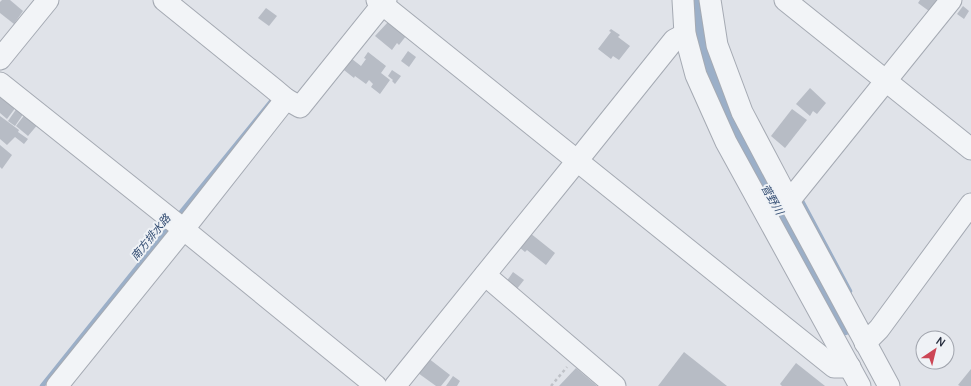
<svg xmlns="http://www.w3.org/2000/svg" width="971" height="386" viewBox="0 0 971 386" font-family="Manrope,'Noto Sans JP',sans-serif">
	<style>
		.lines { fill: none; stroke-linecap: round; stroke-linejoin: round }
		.stream { stroke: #9bafc8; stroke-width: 4.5 }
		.river { stroke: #9bafc8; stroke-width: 27 }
		.building { fill: #b7bcc5 }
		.minor-casing { stroke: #a5aab3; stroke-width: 23 }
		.path { stroke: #bec1c7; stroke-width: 2.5; stroke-dasharray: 3 3; stroke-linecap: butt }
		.minor { stroke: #f2f4f7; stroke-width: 21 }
		.labels { text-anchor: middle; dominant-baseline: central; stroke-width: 4; stroke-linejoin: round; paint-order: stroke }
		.water-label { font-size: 11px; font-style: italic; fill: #334d73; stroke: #eff2f6 }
	</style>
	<rect width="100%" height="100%" fill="#e0e3e9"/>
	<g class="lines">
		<!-- stream -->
		<g class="stream">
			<path d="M802,201L850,291"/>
			<path d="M177,217L273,99"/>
			<path d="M42,386L170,226"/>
		</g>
		<!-- river -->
		<path class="river" d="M694,0L718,98L730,126L791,229L802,242L819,279L843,322"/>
	</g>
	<!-- building -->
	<g class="building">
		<path d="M2,0H10L23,11L14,24L0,13V2Z"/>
		<path d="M920,0H937L929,11L918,3Z"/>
		<path d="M963,6L969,11L964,19L957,14Z"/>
		<path d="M266,8L277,16L269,26L258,18Z"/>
		<path d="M388,22L406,36L399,45L397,43L392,50L375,36Z"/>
		<path d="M611,29L620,35L618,37L630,46L619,60L613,56L611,59L598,49L611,32L609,31Z"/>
		<path d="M408,51L416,57L409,67L401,61Z"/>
		<path d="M368,52L386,66L381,73L390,80L380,94L371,87L373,84L369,80L366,84L355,76L354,78L344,70L352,59L361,66L366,59L364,58Z"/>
		<path d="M392,70L401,76L395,84L392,81L393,80L388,76Z"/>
		<path d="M810,88L826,103L817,114L813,111L810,116L796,104Z"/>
		<path d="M0,94L16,107L7,119L0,113Z"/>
		<path d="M17,108L24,113L15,126L8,121Z"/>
		<path d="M792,109L807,120L785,148L771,136Z"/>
		<path d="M26,113L39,123L28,136L16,126Z"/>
		<path d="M0,116L19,130L18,132L28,139L24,144L15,137L7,145L0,139Z"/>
		<path d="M0,145L12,155L2,169L0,167Z"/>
		<path d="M530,233L555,253L546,265L527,250L525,252L519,247Z"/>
		<path d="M513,272L524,280L516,290L506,282Z"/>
		<path d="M684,352L727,386H658Z"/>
		<path d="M428,358L450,375L441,386H436L418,373Z"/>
		<path d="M796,363L825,386H782L780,384Z"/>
		<path d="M576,368L597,386H559Z"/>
		<path d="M971,369V386H960L958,385Z"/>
		<path d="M453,376L460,381L457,386H446Z"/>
	</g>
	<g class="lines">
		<!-- minor casing -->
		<g class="minor-casing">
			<g id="minor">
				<path d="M164,0L274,89L286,99L300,107L386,0"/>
				<path d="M377,0L834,367H850"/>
				<path d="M683,0L685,34L696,75L726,142L860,386"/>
				<path d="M710,0L717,45L742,112L789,201L889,386"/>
				<path d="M785,0L971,149"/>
				<path d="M0,59L48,0"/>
				<path d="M0,83L182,228L376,386"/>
				<path d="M789,201L951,0"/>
				<path d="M485,275L615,386"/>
				<path d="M865,343L879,329L971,204"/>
				<path d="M57,386L183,230L286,99"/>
				<path d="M395,386L577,161L674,40L685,34"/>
			</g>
		</g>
		<!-- path -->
		<path class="path" d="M551,386L567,367"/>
		<!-- minor -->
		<use href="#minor" class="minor"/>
	</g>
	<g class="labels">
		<!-- water labels -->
		<g class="water-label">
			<text transform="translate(773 199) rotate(60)">菅野川</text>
			<text transform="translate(150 237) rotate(-51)">南方排水路</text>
		</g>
	</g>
	<!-- north arrow -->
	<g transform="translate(935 350) rotate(35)"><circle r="19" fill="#eff2f6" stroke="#a0a4ad"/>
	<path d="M0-3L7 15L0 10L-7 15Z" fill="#cc4655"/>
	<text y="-6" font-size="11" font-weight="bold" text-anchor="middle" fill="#293040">N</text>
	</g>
</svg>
